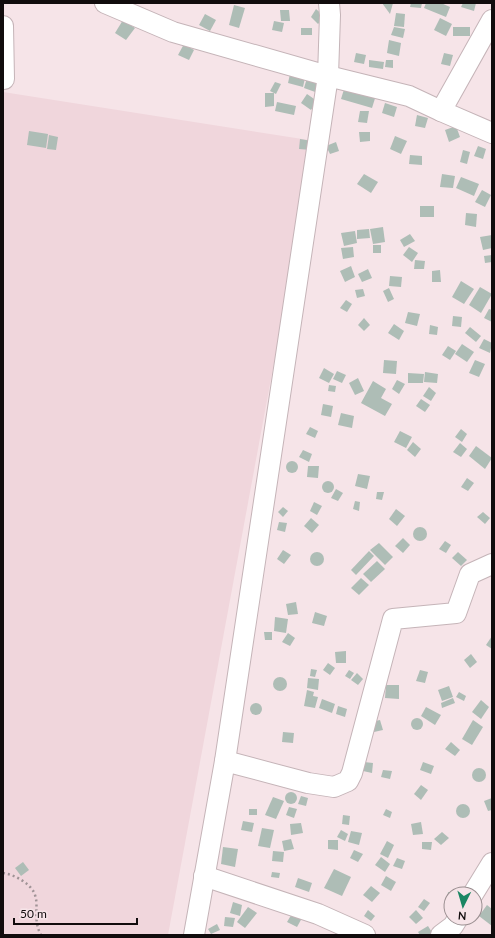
<svg xmlns="http://www.w3.org/2000/svg" width="495" height="938" viewBox="0 0 495 938" font-family="Lato,sans-serif">
	<style>
		.built { fill: #f0d6dc }
		.building { fill: #aebdb6 }
		.lines { fill: none; stroke-linecap: round; stroke-linejoin: round }
		.minor-casing { stroke: #c5b4b8; stroke-width: 22 }
		.path { stroke: #a09396; stroke-width: 2.5; stroke-dasharray: 2 3; stroke-linecap: butt }
		.minor { stroke: #fff; stroke-width: 20 }
	</style>
	<rect width="100%" height="100%" fill="#f6e4e8"/>
	<!-- built -->
	<path class="built" d="M3,92L315,141L168,935H3Z"/>
	<!-- building -->
	<g class="building">
		<path d="M382,3H393L390,14Z"/>
		<path d="M411,3H422L421,8L410,7Z"/>
		<path d="M426,3H441L450,7L446,17L424,8Z"/>
		<path d="M463,3H476L474,11L461,7Z"/>
		<path d="M234,5L245,8L239,28L229,25Z"/>
		<path d="M316,9L325,17L318,24L311,17Z"/>
		<path d="M280,10H289L290,21H281Z"/>
		<path d="M396,13L405,14L404,27L394,26Z"/>
		<path d="M205,14L216,20L210,31L199,25Z"/>
		<path d="M440,18L452,24L446,36L434,30Z"/>
		<path d="M123,20L135,28L126,40L115,33Z"/>
		<path d="M274,21L284,23L282,32L272,30Z"/>
		<path d="M394,27L405,29L403,38L391,35Z"/>
		<rect x="453" y="27" width="17" height="9"/>
		<rect x="301" y="28" width="11" height="7"/>
		<path d="M389,40L401,43L399,56L387,53Z"/>
		<path d="M184,44L194,50L189,60L178,55Z"/>
		<path d="M356,53L366,55L364,64L354,62Z"/>
		<path d="M444,53L453,55L450,66L441,64Z"/>
		<path d="M369,60L384,62L383,69L369,67Z"/>
		<path d="M386,60H393V68L385,67Z"/>
		<path d="M290,74L305,78L303,87L288,83Z"/>
		<path d="M307,78L321,82L318,93L304,88Z"/>
		<path d="M275,82L281,84L276,94L270,91Z"/>
		<path d="M346,83L377,92L372,108L341,99Z"/>
		<path d="M265,93H274V106L265,107Z"/>
		<path d="M307,94L317,101L311,110L301,103Z"/>
		<path d="M277,102L296,106L294,115L275,111Z"/>
		<path d="M385,103L397,107L394,117L382,113Z"/>
		<path d="M360,111H369L367,123L358,122Z"/>
		<path d="M417,115L428,118L425,128L415,126Z"/>
		<path d="M456,126L460,137L449,142L445,130Z"/>
		<path d="M29,131L48,134L46,148L27,145Z"/>
		<path d="M359,132H370V141L360,142Z"/>
		<path d="M49,135L58,137L56,150L47,149Z"/>
		<path d="M395,136L407,141L401,154L390,149Z"/>
		<path d="M300,139L312,141L311,150L299,149Z"/>
		<path d="M336,142L339,151L330,154L326,146Z"/>
		<path d="M478,146L486,149L483,159L474,156Z"/>
		<path d="M463,150L470,152L467,164L460,162Z"/>
		<path d="M410,155L422,156V165L409,164Z"/>
		<path d="M364,174L378,182L371,193L357,184Z"/>
		<path d="M442,174L455,176L453,188L440,187Z"/>
		<path d="M461,177L479,184L474,196L456,188Z"/>
		<path d="M482,190L491,195L485,207L475,202Z"/>
		<rect x="420" y="206" width="14" height="11"/>
		<path d="M466,213L477,214L476,227L465,225Z"/>
		<path d="M383,227L385,242L373,244L370,229Z"/>
		<path d="M369,229L370,238L357,239V230Z"/>
		<path d="M355,231L357,243L344,246L341,233Z"/>
		<path d="M410,234L415,241L404,247L400,240Z"/>
		<path d="M492,235V248L483,250L480,237Z"/>
		<rect x="373" y="245" width="8" height="8"/>
		<path d="M353,247L354,257L343,259L341,248Z"/>
		<path d="M409,247L418,253L412,262L403,255Z"/>
		<path d="M492,255V262L485,263L484,256Z"/>
		<path d="M415,260L425,261L424,269H414Z"/>
		<path d="M351,266L355,277L345,282L340,271Z"/>
		<path d="M368,269L372,278L362,282L358,274Z"/>
		<path d="M440,270L441,282H432V271Z"/>
		<path d="M390,276L402,277L401,287L389,286Z"/>
		<path d="M461,281L474,289L464,304L452,297Z"/>
		<path d="M480,287L492,294L481,313L469,305Z"/>
		<path d="M389,288L394,299L388,302L383,291Z"/>
		<path d="M363,289L365,296L357,298L355,290Z"/>
		<path d="M346,300L352,304L347,312L340,308Z"/>
		<path d="M489,309L492,310V322L484,318Z"/>
		<path d="M408,312L420,314L417,326L405,323Z"/>
		<path d="M453,316L462,317L461,327L452,326Z"/>
		<path d="M364,318L370,325L364,331L358,325Z"/>
		<path d="M394,324L404,331L399,340L388,333Z"/>
		<path d="M430,325L438,327L437,335L429,334Z"/>
		<path d="M470,327L481,336L476,342L465,333Z"/>
		<path d="M484,339L492,343L490,353L479,348Z"/>
		<path d="M462,344L474,352L467,362L455,354Z"/>
		<path d="M448,346L456,351L450,360L442,355Z"/>
		<path d="M384,360L397,361L396,374L383,373Z"/>
		<path d="M475,360L485,364L479,377L469,373Z"/>
		<path d="M324,368L334,374L329,383L319,378Z"/>
		<path d="M337,371L346,375L342,383L333,379Z"/>
		<path d="M425,372L438,374L437,383L424,382Z"/>
		<path d="M408,373L424,374L423,383H408Z"/>
		<path d="M358,378L364,391L355,395L349,383Z"/>
		<path d="M397,380L405,384L399,394L392,389Z"/>
		<path d="M373,381L386,389L381,398L392,404L385,416L361,403Z"/>
		<path d="M329,385L336,386L335,392L328,391Z"/>
		<path d="M429,387L436,393L431,401L423,396Z"/>
		<path d="M421,399L430,405L425,412L416,406Z"/>
		<path d="M323,404L333,406L331,417L321,415Z"/>
		<path d="M341,413L354,416L352,428L338,425Z"/>
		<path d="M310,427L318,431L315,438L306,434Z"/>
		<path d="M461,429L467,434L462,442L455,437Z"/>
		<path d="M400,431L412,437L406,448L394,442Z"/>
		<path d="M413,442L421,449L415,457L407,450Z"/>
		<path d="M460,443L467,449L461,457L453,452Z"/>
		<path d="M476,446L492,458L485,469L469,456Z"/>
		<path d="M303,450L312,454L309,462L299,457Z"/>
		<circle cx="292" cy="467" r="6"/>
		<path d="M308,466H319L318,478L307,477Z"/>
		<path d="M358,474L370,476L367,489L355,486Z"/>
		<path d="M467,478L474,483L468,491L461,487Z"/>
		<circle cx="328" cy="487" r="6"/>
		<path d="M336,489L343,493L338,501L331,498Z"/>
		<path d="M377,492H384L382,500L376,499Z"/>
		<path d="M355,501L360,502L359,511L353,509Z"/>
		<path d="M314,502L322,506L317,515L310,511Z"/>
		<path d="M283,507L288,511L283,517L278,512Z"/>
		<path d="M396,509L405,516L397,526L389,519Z"/>
		<path d="M483,512L490,518L485,524L477,517Z"/>
		<path d="M311,518L319,525L312,533L304,526Z"/>
		<path d="M279,522L287,523L285,532L277,530Z"/>
		<circle cx="420" cy="534" r="7"/>
		<path d="M403,538L410,545L403,553L395,546Z"/>
		<path d="M445,541L451,545L446,553L439,549Z"/>
		<path d="M379,543L393,557L385,565L370,550Z"/>
		<path d="M283,550L291,555L284,564L277,559Z"/>
		<path d="M369,551L374,556L356,575L351,570Z"/>
		<path d="M458,552L467,560L461,566L452,558Z"/>
		<circle cx="317" cy="559" r="7"/>
		<path d="M377,561L385,569L371,582L363,574Z"/>
		<path d="M361,578L369,585L359,595L351,588Z"/>
		<path d="M296,602L298,614L288,615L286,604Z"/>
		<path d="M315,612L327,616L324,626L312,623Z"/>
		<path d="M275,617L288,619L286,633L274,631Z"/>
		<path d="M264,632H272V640H265Z"/>
		<path d="M288,633L295,638L290,646L282,642Z"/>
		<path d="M492,636V649L486,645Z"/>
		<path d="M346,651V663H336L335,652Z"/>
		<path d="M471,654L477,662L470,668L464,660Z"/>
		<path d="M328,663L335,668L330,675L323,670Z"/>
		<path d="M311,669L317,670L315,677L310,676Z"/>
		<path d="M349,670L354,673L350,679L345,676Z"/>
		<path d="M420,670L428,672L425,683L416,681Z"/>
		<path d="M357,673L363,679L358,685L351,680Z"/>
		<circle cx="280" cy="684" r="7"/>
		<path d="M308,678L319,679L318,690L307,688Z"/>
		<path d="M386,685H399V699L385,698Z"/>
		<path d="M449,686L453,697L442,701L438,690Z"/>
		<path d="M307,690L314,692L313,696L318,697L315,708L304,706Z"/>
		<path d="M459,692L466,696L464,701L456,697Z"/>
		<path d="M453,698L455,703L442,708L441,703Z"/>
		<path d="M322,699L335,704L332,713L319,708Z"/>
		<path d="M481,700L489,707L481,719L472,712Z"/>
		<circle cx="256" cy="709" r="6"/>
		<path d="M338,706L347,709L345,717L336,714Z"/>
		<path d="M426,707L441,715L435,725L421,716Z"/>
		<circle cx="417" cy="724" r="6"/>
		<path d="M380,720L383,730L374,732L371,722Z"/>
		<path d="M473,720L483,727L472,745L462,739Z"/>
		<path d="M283,732L294,733L293,743L282,742Z"/>
		<path d="M451,742L460,750L455,756L445,749Z"/>
		<path d="M364,762L373,763L372,773L363,771Z"/>
		<path d="M423,762L434,766L431,774L420,770Z"/>
		<circle cx="479" cy="775" r="7"/>
		<path d="M383,770L392,771L390,779L381,777Z"/>
		<path d="M421,785L428,790L421,800L414,794Z"/>
		<circle cx="291" cy="798" r="6"/>
		<path d="M301,796L308,798L306,806L298,804Z"/>
		<path d="M273,797L284,801L276,819L265,815Z"/>
		<path d="M492,798V810L488,811L484,801Z"/>
		<circle cx="463" cy="811" r="7"/>
		<path d="M289,807L297,809L294,818L286,815Z"/>
		<rect x="249" y="809" width="8" height="6"/>
		<path d="M386,809L392,812L390,818L383,815Z"/>
		<path d="M343,815L350,816L349,825L342,824Z"/>
		<path d="M243,821L254,823L252,832L241,830Z"/>
		<path d="M421,822L423,834L413,835L411,824Z"/>
		<path d="M301,823L303,833L291,835L290,824Z"/>
		<path d="M262,828L274,830L270,848L258,846Z"/>
		<path d="M341,830L348,834L345,841L337,837Z"/>
		<path d="M351,831L362,833L359,845L348,842Z"/>
		<path d="M442,832L449,838L441,845L434,839Z"/>
		<path d="M291,839L294,849L284,851L282,841Z"/>
		<path d="M328,840H338V850L328,849Z"/>
		<path d="M387,841L394,845L388,858L380,854Z"/>
		<path d="M422,842H432L431,850L422,849Z"/>
		<path d="M223,847L238,849L235,867L221,864Z"/>
		<path d="M354,850L363,854L358,862L350,858Z"/>
		<path d="M273,851L284,852L283,862L272,861Z"/>
		<path d="M381,857L390,864L385,872L375,865Z"/>
		<path d="M397,858L405,861L402,869L393,866Z"/>
		<path d="M23,862L29,870L21,876L15,868Z"/>
		<path d="M334,869L351,877L342,896L324,888Z"/>
		<path d="M272,872L280,873L279,878L271,877Z"/>
		<path d="M386,876L396,882L391,891L381,885Z"/>
		<path d="M298,878L312,883L309,892L295,887Z"/>
		<path d="M371,886L380,893L372,902L363,895Z"/>
		<path d="M448,892L457,893L451,894V902H447Z"/>
		<path d="M424,899L430,903L424,911L418,907Z"/>
		<path d="M233,902L242,905L240,916L230,913Z"/>
		<path d="M487,905L492,909V926L479,916Z"/>
		<path d="M248,907L257,913L245,928L237,922Z"/>
		<path d="M368,910L375,916L371,921L364,916Z"/>
		<path d="M416,910L423,918L416,924L409,917Z"/>
		<path d="M293,912L302,918L297,927L287,922Z"/>
		<path d="M225,917L235,918L233,927L224,926Z"/>
		<path d="M217,924L220,930L211,934L208,929Z"/>
		<path d="M428,926L433,934L420,935L418,932Z"/>
	</g>
	<g class="lines">
		<!-- minor casing -->
		<g class="minor-casing">
			<g id="minor">
				<path d="M105,3L173,32L328,76L330,15L329,3"/>
				<path d="M492,20L441,111L492,133"/>
				<path d="M3,26L4,79"/>
				<path d="M225,761L308,783L334,787L348,781L352,773L393,619L456,613L470,574L492,564"/>
				<path d="M204,876L318,914L365,935"/>
				<path d="M473,894L492,863"/>
				<path d="M194,935L225,761L328,76L409,96L441,111"/>
				<path d="M441,935L453,926L458,918"/>
			</g>
		</g>
		<!-- path -->
		<path class="path" d="M3,873C10,874 17,877 23,881C47,897 29,913 41,935"/>
		<!-- minor -->
		<use href="#minor" class="minor"/>
	</g>
	<!-- border -->
	<rect width="495" height="938" fill="none" stroke="#110c0d" stroke-width="8"/>
	<!-- north arrow -->
	<g transform="translate(463 906) rotate(185)"><circle r="19" fill="#f6e4e8" stroke="#9a8e90"/>
	<path d="M0-3L7 15L0 10L-7 15Z" fill="#1a8663"/>
	<text y="-6" font-size="11" font-weight="bold" text-anchor="middle" fill="#110c0d">N</text>
	</g>
	<!-- scale -->
	<path d="M14 918v6h123v-6" fill="none" stroke="#110c0d" stroke-width="2"/>
	<text x="20" y="918" font-size="12" fill="#110c0d" stroke="#f6e4e8" stroke-width="3" paint-order="stroke">50 m</text>
</svg>
